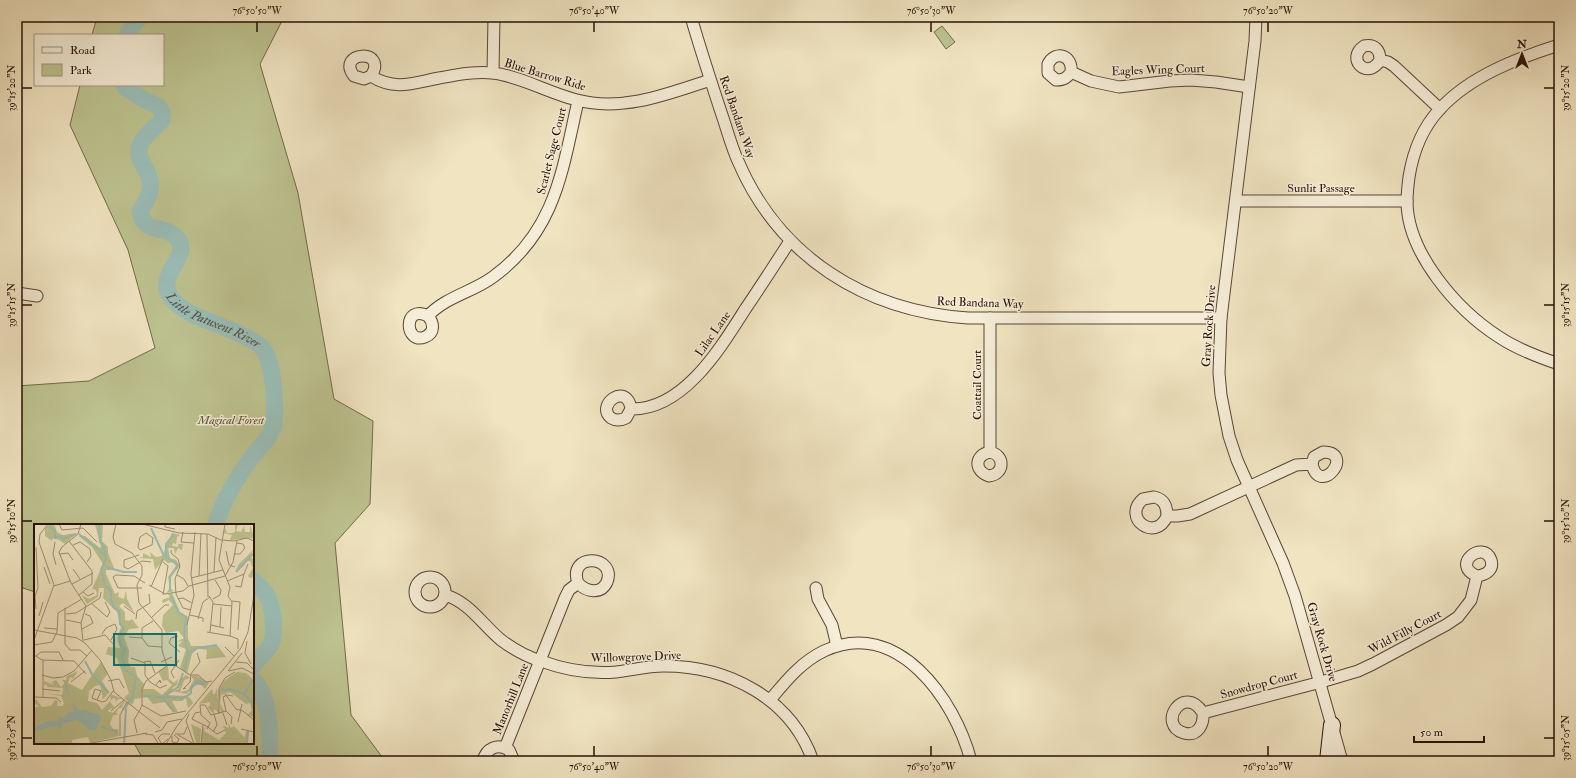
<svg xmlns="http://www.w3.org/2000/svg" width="1576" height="778" viewBox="0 0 1576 778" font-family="'IM FELL Double Pica',serif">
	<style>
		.green { fill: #bdc390; stroke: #726a4b }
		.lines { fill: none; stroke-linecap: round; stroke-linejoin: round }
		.river { stroke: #9bbeb8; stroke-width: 17 }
		.street-casing { stroke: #594535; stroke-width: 13 }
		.secondary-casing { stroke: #271006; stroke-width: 18 }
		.street { stroke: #f5edd7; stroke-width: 11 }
		.secondary { stroke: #f5edd7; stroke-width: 16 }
		.ticks { fill: none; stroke: #271006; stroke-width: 1.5 }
		.labels { text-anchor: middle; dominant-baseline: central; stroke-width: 3; stroke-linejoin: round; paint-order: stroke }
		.street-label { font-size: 12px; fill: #271006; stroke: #f5edd7 }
		.park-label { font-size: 12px; font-style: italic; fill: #5c4f36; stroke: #f5edd7 }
		.water-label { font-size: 13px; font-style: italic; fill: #504d44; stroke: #f5edd7 }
		.inset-river { fill: none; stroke: #9bbeb8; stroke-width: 2 }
		.inset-road { fill: none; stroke: #a08f76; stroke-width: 1 }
		.view { fill: #0f766e; fill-opacity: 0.15; stroke: #0f766e; stroke-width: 2 }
		.inset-edge { fill: none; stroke: #271006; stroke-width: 2 }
		.neatline { fill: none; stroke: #271006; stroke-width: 1.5 }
		.ticks-label { font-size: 10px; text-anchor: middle; fill: #271006 }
	</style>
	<rect width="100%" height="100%" fill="#f0e4c1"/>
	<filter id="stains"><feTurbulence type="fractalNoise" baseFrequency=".005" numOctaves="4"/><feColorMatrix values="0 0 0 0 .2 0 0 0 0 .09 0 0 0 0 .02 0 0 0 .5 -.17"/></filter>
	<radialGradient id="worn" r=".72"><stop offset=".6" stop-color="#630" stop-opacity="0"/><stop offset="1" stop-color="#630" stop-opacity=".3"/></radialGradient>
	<!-- green -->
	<g class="green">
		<path d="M97,17H284L260,64L298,193L334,399L373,421L370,504L335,543L351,715L385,761H144L134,743H253V525H35V592L17,586V386L89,381L155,348L128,250L70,125L80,85H163V35H92Z"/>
		<path d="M942,26L955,42L946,49L934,32Z"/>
	</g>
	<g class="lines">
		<!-- river -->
		<g class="river">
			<path d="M127,35L136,21L141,17"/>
			<path id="s1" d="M124,85L126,88L144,100L158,106L162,112V120C155,128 144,135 140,145C132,166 167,175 140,211C145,236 162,223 176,237C193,254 160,272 168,292C173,304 187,312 198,317C211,322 256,338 263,349C274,365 276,404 274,423C272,437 259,447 251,458C237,478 222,501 216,525"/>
			<path d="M253,580C257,585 263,589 266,594C273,605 276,632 271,644C267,653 258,657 253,666"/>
			<path d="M253,679C272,701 269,734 270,761"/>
		</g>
		<!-- street casing -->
		<g class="street-casing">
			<g id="street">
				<path d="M691,17C701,51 712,85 723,118C728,133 732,148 738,161C779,257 865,311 968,318H1221"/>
				<path d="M1256,17L1255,41L1221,318L1219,373L1221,395L1229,436L1237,460L1283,563L1295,596L1342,761"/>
				<path d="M1559,45C1518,58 1470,76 1440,109C1423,127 1413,152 1409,177C1408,185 1407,193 1407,201C1407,253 1457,310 1499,337C1517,349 1538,357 1559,364"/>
				<path d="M1380,60C1380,50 1375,44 1364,46C1345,59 1368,81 1380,60L1388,62L1394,66L1440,109"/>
				<path d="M1071,72C1067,78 1064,80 1056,80L1048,73V64C1056,49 1073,56 1071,72L1091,81L1119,87L1170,81L1191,80L1216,82L1249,87"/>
				<path d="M493,73L494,17"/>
				<path d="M371,76L364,79L354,76C335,51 389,48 371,76C395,91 413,83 439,78C456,75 475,71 493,73C523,77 548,93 577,100C622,112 668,94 710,80"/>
				<path d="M1236,201H1407"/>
				<path d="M17,293L37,296"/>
				<path d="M428,316C434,323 435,333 425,337C404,345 403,303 428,316C445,297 473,292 493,277C556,231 562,171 578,101"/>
				<path d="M631,409L626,418C622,420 616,421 611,418C595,405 627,381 631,409C684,410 721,347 746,308C761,286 775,264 790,241"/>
				<path d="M990,452C1005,455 1005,474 989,476C974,471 974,455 990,452V318"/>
				<path d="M1167,516C1167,506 1164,499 1154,497L1143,499C1121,518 1156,543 1167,516H1177L1190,514L1296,465L1312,464C1320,498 1356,452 1323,452L1314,457L1312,464"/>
				<circle cx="430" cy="592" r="15"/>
				<path d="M816,588L818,599L832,625L837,646"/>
				<path d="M445,595C469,602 482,624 501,640C513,649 527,657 541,661C565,670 591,674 616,672C632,670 648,666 664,666C728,666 791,698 813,761"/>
				<path d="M770,700C786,681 801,662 824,651C897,617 955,699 971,761"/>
				<path d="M1203,713C1204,724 1198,737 1184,733C1156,725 1184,682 1203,713L1321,682L1358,671L1373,664L1446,625L1458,617L1471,600L1477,576C1486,575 1494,570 1491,560C1483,539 1450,565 1477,576"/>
				<path d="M505,748L565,598L569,590L578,583C567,552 617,555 607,582C601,595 586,592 578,583"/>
				<path d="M483,761C486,748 498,743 509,750L514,761"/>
			</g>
		</g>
		<!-- secondary casing -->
		<g class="secondary-casing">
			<path id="secondary" d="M1328,761L1332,725"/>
		</g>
		<!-- street -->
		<use href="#street" class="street"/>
		<!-- secondary -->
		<use href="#secondary" class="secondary"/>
	</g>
	<!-- ticks -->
	<path class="ticks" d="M257,22V32M594,22V32M931,22V32M1268,22V32M22,88H32M1544,88H1554M22,305H32M1544,305H1554M22,521H32M1544,521H1554M22,738H32M1544,738H1554M257,746V756M594,746V756M931,746V756M1268,746V756"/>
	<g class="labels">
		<!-- street labels -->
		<g class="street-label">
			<text transform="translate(1158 70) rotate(-2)">Eagles Wing Court</text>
			<text transform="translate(545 75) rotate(17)">Blue Barrow Ride</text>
			<text transform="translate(737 117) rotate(71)">Red Bandana Way</text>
			<text transform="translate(552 151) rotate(-76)">Scarlet Sage Court</text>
			<text x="1321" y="188">Sunlit Passage</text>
			<text transform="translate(980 303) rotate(2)">Red Bandana Way</text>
			<text transform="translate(1209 326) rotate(-86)">Gray Rock Drive</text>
			<text transform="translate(713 334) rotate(-55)">Lilac Lane</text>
			<text transform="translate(977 385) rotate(-90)">Coattail Court</text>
			<text transform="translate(1405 632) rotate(-28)">Wild Filly Court</text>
			<text transform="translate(1322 642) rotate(74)">Gray Rock Drive</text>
			<text transform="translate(636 657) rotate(-2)">Willowgrove Drive</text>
			<text transform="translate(1259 685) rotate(-15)">Snowdrop Court</text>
			<text transform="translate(511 699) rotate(-68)">Manorhill Lane</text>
		</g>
		<!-- park labels -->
		<g class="park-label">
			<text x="231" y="420">Magical Forest</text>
		</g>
		<!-- water labels -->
		<g class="water-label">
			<text stroke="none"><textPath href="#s1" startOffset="322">Little Patuxent River</textPath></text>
		</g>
	</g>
	<!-- overview -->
	<g transform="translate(34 524)">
		<rect width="220" height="220" fill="#f0e4c1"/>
		<path d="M15,0H20L23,8L28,11L43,9L31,20L25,16L19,14L18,17L11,12V4ZM69,0L68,17L74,23V29L80,44V46H72V50L81,70L85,68L84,73L90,75L92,66L93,75L100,88L89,79L85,82L91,88V96L95,97L98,95L105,104L95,105L90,113L95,127L94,138L97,143H101L103,152L110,160L108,174L101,175L98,181L90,174L95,169L83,134L72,130L74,123L86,124L83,115L87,103L83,88L69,74L70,64H65L64,73L53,80L48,71L55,75L63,71L62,66L58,65L69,40L58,23L45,12H51L66,24L67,22L61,1ZM201,0H209L204,1L202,7L207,8L210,2L211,8H216V0L220,14L196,16L198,11L190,9L191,4L193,9H198L201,8ZM138,9L146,11L143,13L142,20L139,19L138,22L144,23L145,18V20H149L148,26L144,24L141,30L140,24H134L136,34L142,36L146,42L136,53L137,65L140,67L132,69L136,64L134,53L142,42L139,38L134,39L130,36L121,46L119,35L105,34L109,33V29L117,33L116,28L122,33L128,32ZM220,25L216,33L220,36V53L216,54L214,52L219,44L216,37H211L201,48L205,40ZM138,69L146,88L154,93V114L157,122H184L192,133L172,135L173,126L163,124L158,130L153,150L146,144L152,125L144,122L148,117L142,118L150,114L144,107L132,109L128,102L129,91L139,81L135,76L129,79L128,76L136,73L134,70ZM67,138L74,149L68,157L75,168L69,175L66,161L61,162L55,167L54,177L63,179L68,186L77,176L76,170L89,175H85L81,178L82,175L79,174L76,178L80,183L79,185L76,181L78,184L73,187L79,189L90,177L91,178L88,182L91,185L89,187L88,183L84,185L82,189L84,191H79L76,200L79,205H84L85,212L56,219L54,213L38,216V220H0V184L5,182L0,179L2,175L8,183L17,182L21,176L24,177L23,182H29L30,179L27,172L10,169L28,171L29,164L14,163L12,160L10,162V157L20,161L18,158L22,156L27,163L31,159L28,156H32L33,152L44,147L39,155L36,153L34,159L48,166ZM134,142L135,155L140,159L144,155L143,161L138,164L140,167L145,165L147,155L152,151L156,154L150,156L146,168L154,166L160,156L157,152H163L175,159L171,165L167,160L161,161L153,170L138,167L132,171L152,172L156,174L159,179L154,184L152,174L148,177H138L144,188H139L131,178L119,180L113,173L109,174V165H120L128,171L138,161L133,156L129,157L124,147ZM203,148L212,149L220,156V193L214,191L218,186L216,179L212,180L196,168L187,171L186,180L190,187L187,190L184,167L190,157ZM183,164L185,189L180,185V190L173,183L176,182V178L165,180L178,165L179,170H181ZM194,199L197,204L200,202L211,214L212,207L215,206L213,220H168V205L171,204L170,207L185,216L192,209L190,203L187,204L190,202L195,204ZM157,200L167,205L166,220L162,219Z" fill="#bdc390"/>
		<path d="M39,178L45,187L52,185L54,188L65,190L67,194L62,206H54L52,202L43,196L30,199L24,207V203H15L0,208V204L13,197H23L26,193L29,194L35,188H40Z" fill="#9bbeb8"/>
		<path class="inset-river" d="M65,0L66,18L70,23L72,34L67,46L71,61L77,67V75L79,83L85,87L86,100L90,104L85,113L87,122L91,125L88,132L91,146L102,153L99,171L92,183L90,220M15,2L21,7V14L27,12L29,15L42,10M117,4L130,32L144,41L136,53V68M45,10L71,31M132,33V20L140,10M71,43L90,48H103M202,48L220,29M137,71L144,88L152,93L150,110L154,131L150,147M155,129L164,124L183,121M51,137L59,152L75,169M31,158L36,173M157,165L164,156L171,160M187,166L196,165L208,169L217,177L220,186M210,170L219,156M110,172L148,174L153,172L157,169V164L163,159L171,161M131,172L144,163L149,149M128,173L140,188M67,203L84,208M213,220L214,207"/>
		<path class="inset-road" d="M25,0L28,6L49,4L63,18M47,0L44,10L28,23L25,28L37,59L52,82L47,99L49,117M82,0L79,13L81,20L98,29L108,42V51L103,61L105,79L128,106V126L133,142M108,0L145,9L174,10L187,16L200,17L213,14L220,17M131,0V3L141,5M191,0L185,36L196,63L194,72L198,78L196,112L204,115V125M149,8L147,18L160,19M112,9L119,14L118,21L106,26L104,23L106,13ZM173,10L174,73M35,17L58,47V60L45,71M21,18L19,30L22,41M39,21L46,18L56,25L57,32L53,38M137,26V29L144,35L146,42L141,55L142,70L149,84L157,86M192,27L195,41L201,43M25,30L34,29L39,36M200,30H206L211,24L209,20L203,19M105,31L90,36V43L94,45L108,37L117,38M129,38L134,42L129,71M10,43L16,60M39,45L46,55M180,48L182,13M143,51L150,55L154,62M165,52L167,9M157,54L189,46M193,57L210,50L214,40M38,60L59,49M115,61L131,70L149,67L155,62L191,52L199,38L203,17M20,62L36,57M201,62L207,63L210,50M117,63L129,35M108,64H84L79,53L82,51L100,52L111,59M49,68L54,72L60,69M175,72L179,78L176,108M144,75L149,74L158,79M179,75L186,71L187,66L181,56M198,77L206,78L204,106M57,79L73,93L76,88L71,78M179,80L198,82M90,82L101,90M31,84V120L36,126H46L53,132M2,85L1,72L4,64L2,23M32,90L42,89L66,74L67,68M156,91L169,94V98M5,92L9,78M117,94L131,81H135M102,95L103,87L116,79L115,70M164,95L169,78L176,73M32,96L47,99M119,97L108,104V114L114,122L128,123M153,101L160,71L157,50L161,8M177,101L190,104M186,103L187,83M10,104L23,105M48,105L59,99L56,92L51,90M0,106L43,114L51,119L66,136L77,156L80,168L126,204M173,108L196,112M68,110L72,104L81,100L83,105L77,116M144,112L137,114L135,119L146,128M95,113L108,114M0,116L20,61L5,18L6,10L14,0M50,116L71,111L81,122M213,117L211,129L217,140M0,121L18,118L23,108L24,89L48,75M191,123L200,132M0,131L8,136L40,137L52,150M2,132L7,128H25L29,136M97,134L111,139V151L116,158L126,164L133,161M9,136V173M110,138L116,137L121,149M127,138L138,133M202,138L213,139L220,146M194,147L208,129M195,147L208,144L220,150M8,151L19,154L29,153L40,147L58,126M156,151L166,138L163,129M157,151H164L172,158L178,157M140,154L137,148L145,136M74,157L85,155L90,164M37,158L51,147M122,161L125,157L126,156L127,159L125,157M152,164L149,165L156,158L157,151M8,165L26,167M191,170L202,185L209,187L220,196M0,173L22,174L27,178M63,176L67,167L61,165L58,174L68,178L72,177L79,167M108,181L127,192L152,187M77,187L90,176M166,188L161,189L158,195L174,203L183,210L191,206M189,189L193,201M155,190L152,197L160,220M185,190V164L191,154L201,148M204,198L208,180M197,200L198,193L192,187L189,173L193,171L199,172M173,205L176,199L167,191L166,181H171L177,191L192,187M207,205L220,208M121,208L128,206L133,198L148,195M179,208L183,201L180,190M103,209L100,196L108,182V165L112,157L134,141L142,142L156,151M111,210L119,211L124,219M141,210H150L153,203M144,211L160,220M86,212V191L93,178M138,212V218L143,219L145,215L140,211M134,215L128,220L124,214L128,210H136M52,220L113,209M132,220L143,202L207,124L214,108L220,71M167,220L169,201"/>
		<path class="view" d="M80,110H142V141H80Z"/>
		<rect width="220" height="220" class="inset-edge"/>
	</g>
	<!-- margin -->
	<rect width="1576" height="778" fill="none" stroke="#f0e4c1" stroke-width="44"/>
	<!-- legend -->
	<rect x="34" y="34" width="130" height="52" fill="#f5edd7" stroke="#a39583"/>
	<rect x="42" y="47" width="20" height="6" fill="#f5edd7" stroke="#a39583"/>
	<text x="70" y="54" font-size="12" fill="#271006">Road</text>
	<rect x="42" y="64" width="20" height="12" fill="#bdc390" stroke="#a39583"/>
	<text x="70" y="74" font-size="12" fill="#271006">Park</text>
	<!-- north arrow -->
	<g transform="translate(1522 54)" stroke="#f5edd7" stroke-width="3" paint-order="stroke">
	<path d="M0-3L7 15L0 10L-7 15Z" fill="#271006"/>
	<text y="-6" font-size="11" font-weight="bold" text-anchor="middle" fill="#271006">N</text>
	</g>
	<!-- scale -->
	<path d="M1414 736v6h70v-6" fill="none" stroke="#271006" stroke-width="2"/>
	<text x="1420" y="736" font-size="12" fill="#271006" stroke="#f5edd7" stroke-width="3" paint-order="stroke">50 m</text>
	<rect x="22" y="22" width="1532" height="734" class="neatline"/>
	<g class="ticks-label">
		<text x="257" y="14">76°50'50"W</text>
		<text x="594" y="14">76°50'40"W</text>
		<text x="931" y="14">76°50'30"W</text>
		<text x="1268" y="14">76°50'20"W</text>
		<text transform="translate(11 88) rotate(-90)" y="4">39°15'20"N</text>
		<text transform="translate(1565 88) rotate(-90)" y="4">39°15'20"N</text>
		<text transform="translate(11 305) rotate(-90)" y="4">39°15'15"N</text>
		<text transform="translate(1565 305) rotate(-90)" y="4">39°15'15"N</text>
		<text transform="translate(11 521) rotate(-90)" y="4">39°15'10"N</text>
		<text transform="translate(1565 521) rotate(-90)" y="4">39°15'10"N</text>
		<text transform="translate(11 738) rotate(-90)" y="4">39°15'05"N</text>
		<text transform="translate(1565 738) rotate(-90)" y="4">39°15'05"N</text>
		<text x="257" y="770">76°50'50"W</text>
		<text x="594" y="770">76°50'40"W</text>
		<text x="931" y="770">76°50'30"W</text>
		<text x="1268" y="770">76°50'20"W</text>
	</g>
	<rect width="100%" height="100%" filter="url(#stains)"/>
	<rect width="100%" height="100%" fill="url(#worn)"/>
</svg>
